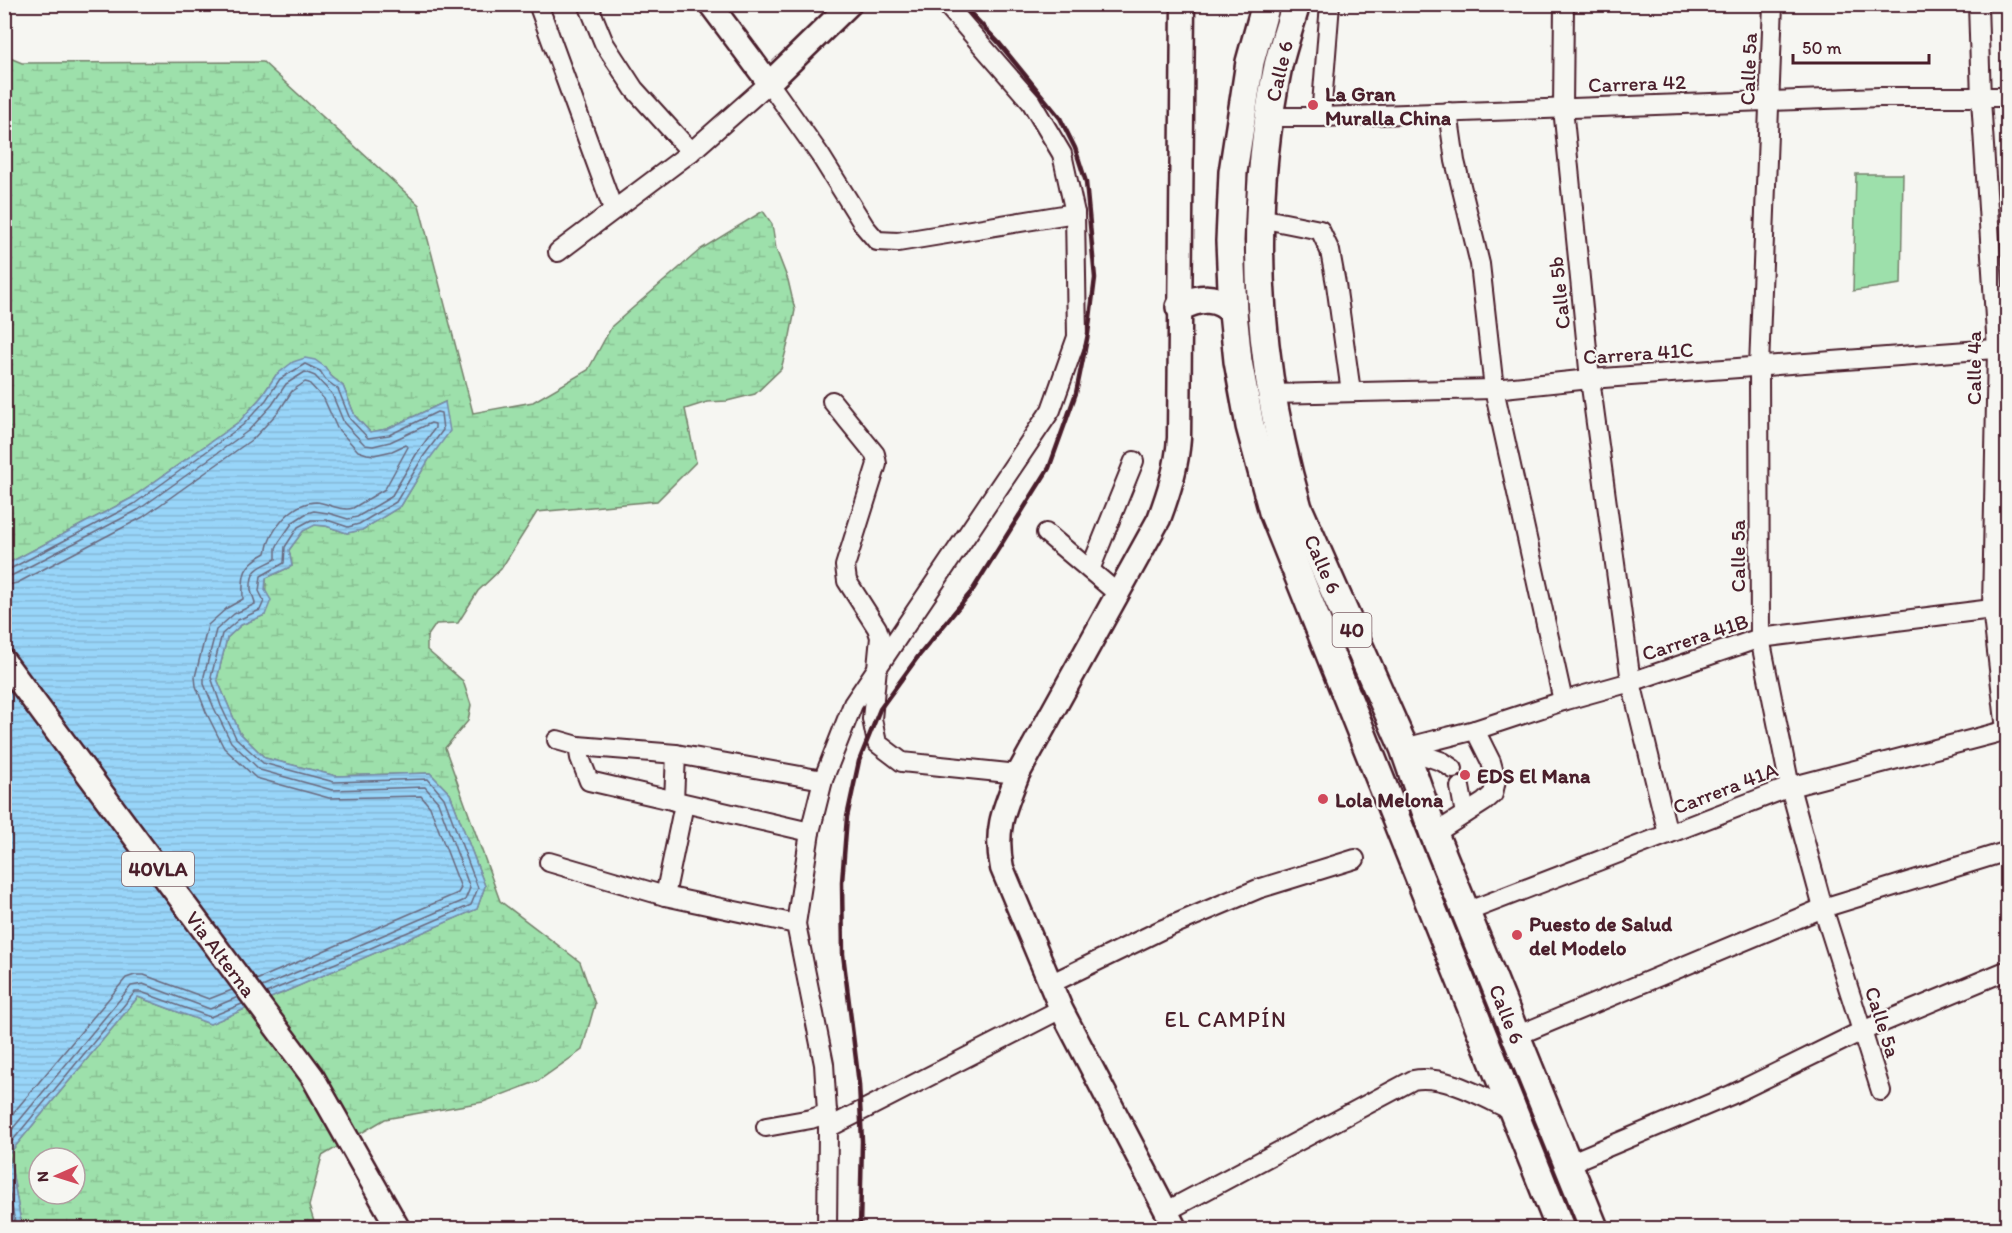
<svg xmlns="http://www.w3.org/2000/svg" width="2012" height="1233" viewBox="0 0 2012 1233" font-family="Itim,sans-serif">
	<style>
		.green { fill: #9de0ab; stroke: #74806b; stroke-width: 1.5 }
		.wetland { fill: url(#wetland-marsh); stroke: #74806b; stroke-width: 1.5; fill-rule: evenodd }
		.water { fill: url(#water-rules); stroke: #798ca7; stroke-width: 1.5 }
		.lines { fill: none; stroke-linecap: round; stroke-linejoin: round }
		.shore { stroke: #69687d; stroke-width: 1.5 }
		.minor-casing { stroke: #4a1f2b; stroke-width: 22 }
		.major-casing { stroke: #4a1f2b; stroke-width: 27 }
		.highway-casing { stroke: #4a1f2b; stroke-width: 32 }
		.minor { stroke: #f6f6f2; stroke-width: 18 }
		.major { stroke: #f6f6f2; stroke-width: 22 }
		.highway { stroke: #f6f6f2; stroke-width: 27 }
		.rail { stroke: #4a1f2b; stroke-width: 4.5 }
		.poi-dot { fill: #d1495b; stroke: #f6f6f2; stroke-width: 2 }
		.labels { text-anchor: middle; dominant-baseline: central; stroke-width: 4.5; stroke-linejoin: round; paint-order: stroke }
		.shield { fill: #f6f6f2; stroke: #7e6067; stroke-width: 1.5 }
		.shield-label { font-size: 20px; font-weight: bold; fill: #4a1f2b }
		.street-label { font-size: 21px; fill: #4a1f2b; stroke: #f6f6f2 }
		.poi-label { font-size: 21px; font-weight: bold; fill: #4a1f2b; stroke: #f6f6f2; text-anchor: start }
		.neighbourhood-label { font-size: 22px; letter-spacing: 1.5px; fill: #4a1f2b; stroke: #f6f6f2 }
	</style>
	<defs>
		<pattern id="wetland-marsh" width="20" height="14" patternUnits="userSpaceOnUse" patternTransform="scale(1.5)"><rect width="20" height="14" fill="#9de0ab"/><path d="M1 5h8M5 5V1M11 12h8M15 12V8" fill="none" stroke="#89c093"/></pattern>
		<pattern id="water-rules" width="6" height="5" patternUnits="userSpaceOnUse" patternTransform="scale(1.5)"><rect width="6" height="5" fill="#98d5f9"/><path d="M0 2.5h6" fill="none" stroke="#84b6d6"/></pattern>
	</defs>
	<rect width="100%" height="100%" fill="#f6f6f2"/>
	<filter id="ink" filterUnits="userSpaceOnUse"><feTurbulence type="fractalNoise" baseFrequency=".0167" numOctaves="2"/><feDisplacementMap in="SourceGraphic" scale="12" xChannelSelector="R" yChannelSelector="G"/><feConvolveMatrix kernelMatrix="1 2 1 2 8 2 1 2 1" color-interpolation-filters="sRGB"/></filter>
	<g filter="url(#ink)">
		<!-- green -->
		<path class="green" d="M1856,174H1903L1901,284L1853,291Z"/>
		<!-- wetland -->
		<path class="wetland" d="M5,56L22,63L263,62L419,205L473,413L533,402L588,370L612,326L701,249L763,211L772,224L776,249L788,280L795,310L790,336L781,369L755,394L727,401L707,402L685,409L696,462L657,501L537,512L501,569L478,591L458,623L436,624L427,637V650L463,681L471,705L468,721L445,748L500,901L580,962L595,1004L582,1050L538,1081L483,1102L385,1119L322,1156L309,1206L316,1228H22L9,1154L138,997L210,1024L477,909L485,886L450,794L430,773L336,776L265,758L240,733L217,679L227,638L241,625L265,615L266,578L292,566L289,550L303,531L314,525L326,526L347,533L362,530L401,506L428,461L445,402L387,429L370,432L355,416L343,386L331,376L325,367L276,375L262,396L240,421L130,499L5,565ZM39,1158H75V1194H39Z"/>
		<!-- water -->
		<path class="water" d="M305,358L315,360L325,367L331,376L343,386L355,416L370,432L387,429L445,402L450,431L428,461L401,506L362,530L347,533L326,526L315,525L303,531L289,550L292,566L266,578L265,590L271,600L265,615L241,625L227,638L217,679L240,733L265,758L336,776L430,773L450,794L485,886L477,909L210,1024L138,997L9,1154L22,1228H5V565L130,499L240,421L262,396L276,375L293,362Z"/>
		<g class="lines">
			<!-- shore -->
			<g class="shore">
				<path d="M4,569H10L134,504L243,425L266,400L280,379L305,364L320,371L326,380L338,389L350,419L368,438L389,435L437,412L441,413L443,430L423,457L396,502L359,524L348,527L327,520H311L298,527L285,547L284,563L261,576L259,591L264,601L260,610L238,620L222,634L211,677L221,706L236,738L263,763L334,782L428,779L444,798L478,888L471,905L266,993"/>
				<path d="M4,577L13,575L138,510L248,431L272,405L286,384L305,372L315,376L332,394L344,423L365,445L373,446L390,442L431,423L435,424V428L417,453L391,497L357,517L348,519L328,513L314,511L307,513L293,522L279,542L276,548V559C260,568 250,567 251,590C252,596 255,599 255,604L234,614L216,630L204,676V684L214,708L231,742L260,770L332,790L425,787L438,802L470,888L465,900L262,987"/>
				<path d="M4,586L17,583L143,517L254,438L279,411L292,391L305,382L309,383L324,399L337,428L358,451L367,454L374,455L392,451L405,445L408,447L385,489L353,508C342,512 328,503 316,502C292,502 269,531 266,553C243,565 242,574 243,599L227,608L208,625L195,677L196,686L206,712L224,748L256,778L329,798L421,796L430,807L461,888L458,893L256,980"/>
				<path d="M4,1124L126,978L135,975H144L209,999L232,990"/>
				<path d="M4,1139L131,986L143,984L210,1009L238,997"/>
				<path d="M4,1151L135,992H141L210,1017L242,1004"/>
				<path d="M4,1163L16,1228"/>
			</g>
			<!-- minor casing -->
			<g class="minor-casing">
				<g id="minor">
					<path d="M538,4L613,209"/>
					<path d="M588,4L604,43L634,89L691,152"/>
					<path d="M1564,4L1563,108L1590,379L1631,682L1668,834"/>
					<path d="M1773,4L1759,367L1760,638L1790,787L1823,908L1881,1091"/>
					<path d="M1978,4L1981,99L1997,349L1992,608L2006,730"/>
					<path d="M1448,112L1455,161L1480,264L1494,389L1563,701"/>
					<path d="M1269,117H1321L1880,97H2008"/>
					<path d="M1321,117L1330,4"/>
					<path d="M1260,218L1320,230L1330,251L1336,284L1351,392"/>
					<path d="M558,252L691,152L769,83L820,155L865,227L877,241L898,242L1075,213"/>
					<path d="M1271,394L1494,389L1590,379L2008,348"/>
					<path d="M832,401L875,454L877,464L845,566L847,581L877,628L880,637L872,719L877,743L902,762L1018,774"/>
					<path d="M1046,533L1117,593"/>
					<path d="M1090,570L1134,461"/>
					<path d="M557,740L578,746L676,754L823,780"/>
					<path d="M578,746L580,758L589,781L810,832"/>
					<path d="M1404,748L1475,730L1563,701L1631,682L1760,638L2008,607"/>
					<path d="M1404,748L1443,762L1453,769"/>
					<path d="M1460,787L1465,814"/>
					<path d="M674,801L676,754"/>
					<path d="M1434,834L1484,802L1493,794L1496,780L1491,762L1475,730"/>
					<path d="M549,862L665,896L796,924"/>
					<path d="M665,896L684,804"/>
					<path d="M1466,912L1790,787L2008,730"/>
					<path d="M1050,984L1161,930L1258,889L1355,859"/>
					<path d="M1516,1036L1823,908L2008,851"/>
					<path d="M766,1127L811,1119L828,1113"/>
					<path d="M828,1128L1061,1009"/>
					<path d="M1567,1164L1731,1095L1862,1031L2008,970"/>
					<path d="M1167,1211L1413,1080C1445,1074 1484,1098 1513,1111"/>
					<path d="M827,1228L828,1128L824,1064L796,924L810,832L823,780L853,704L1051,410L1077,337L1075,213L1062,154L1031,102L946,4"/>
				</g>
			</g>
			<!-- major casing -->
			<g class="major-casing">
				<g id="major">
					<path d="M710,4L769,83L850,4"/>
					<path d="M4,661L312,1076L398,1228"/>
					<path d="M1175,1228L1061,1009L1002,868C994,830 1004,809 1018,774L1159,519C1169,492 1177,467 1179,438L1183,4"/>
				</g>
			</g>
			<!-- highway casing -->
			<g class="highway-casing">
				<g id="highway">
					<path d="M1266,4L1250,62L1233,172L1230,241L1233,312L1238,361L1250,426L1273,512L1560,1228"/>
					<path d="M1296,4C1290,25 1283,45 1278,66C1247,216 1255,361 1298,508L1404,748L1434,834L1594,1228"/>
					<path d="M1180,307C1199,297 1218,295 1233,312"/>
				</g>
			</g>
			<!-- minor -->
			<use href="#minor" class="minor"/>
			<!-- major -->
			<use href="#major" class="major"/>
			<!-- highway -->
			<use href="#highway" class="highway"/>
			<!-- rail -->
			<path class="rail" d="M860,1228L862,1141L859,1084L843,954L842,882L847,817L859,761L880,709L917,658L972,591L1049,468L1076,393L1088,334L1095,278L1086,182L1075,148L1060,118L999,43L962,4"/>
		</g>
	</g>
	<!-- markers -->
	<g class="poi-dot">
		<circle cx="1313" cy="105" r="6"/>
		<circle cx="1465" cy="775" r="6"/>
		<circle cx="1323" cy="799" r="6"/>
		<circle cx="1517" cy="935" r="6"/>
	</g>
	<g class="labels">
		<!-- shield labels -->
		<g class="shield">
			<rect x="1332.5" y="613" width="39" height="34" rx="4.5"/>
			<rect x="122" y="852" width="72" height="34" rx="4.5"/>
		</g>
		<g class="shield-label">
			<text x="1352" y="630">40</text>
			<text x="158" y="869">40VLA</text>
		</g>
		<!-- street labels -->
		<g class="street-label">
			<text transform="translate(1748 69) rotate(-88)">Calle 5a</text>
			<text transform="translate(1279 71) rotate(-77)">Calle 6</text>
			<text transform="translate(1637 83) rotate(-2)">Carrera 42</text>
			<text transform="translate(1559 293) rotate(-96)">Calle 5b</text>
			<text transform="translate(1638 353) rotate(-4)">Carrera 41C</text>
			<text transform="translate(1973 368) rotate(-90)">Calle 4a</text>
			<text transform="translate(1737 556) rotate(-90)">Calle 5a</text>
			<text transform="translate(1323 564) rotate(66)">Calle 6</text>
			<text transform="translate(1695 637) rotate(-18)">Carrera 41B</text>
			<text transform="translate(1725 788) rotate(-21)">Carrera 41A</text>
			<text transform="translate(221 954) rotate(53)">Via Alterna</text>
			<text transform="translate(1507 1014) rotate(68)">Calle 6</text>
			<text transform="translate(1883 1022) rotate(72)">Calle 5a</text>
		</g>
		<!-- poi labels -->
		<g class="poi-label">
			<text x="1325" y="93">La Gran<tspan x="1325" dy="24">Muralla China</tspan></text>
			<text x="1477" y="775">EDS El Mana</text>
			<text x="1335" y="799">Lola Melona</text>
			<text x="1529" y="923">Puesto de Salud<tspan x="1529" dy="24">del Modelo</tspan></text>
		</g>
		<!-- neighbourhood labels -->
		<g class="neighbourhood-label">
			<text x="1226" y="1019">EL CAMPÍN</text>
		</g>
	</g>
	<!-- margin -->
	<rect width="2012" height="1233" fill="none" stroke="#f6f6f2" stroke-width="24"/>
	<rect x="12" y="12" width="1988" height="1209" fill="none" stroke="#4a1f2b" stroke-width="2" filter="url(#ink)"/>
	<!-- north arrow -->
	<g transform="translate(57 1176) rotate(267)"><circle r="28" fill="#f6f6f2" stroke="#b1a0a2" stroke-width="1.5"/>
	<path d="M0-4.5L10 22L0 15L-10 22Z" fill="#d1495b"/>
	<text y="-9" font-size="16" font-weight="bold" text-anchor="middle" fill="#4a1f2b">N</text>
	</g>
	<!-- scale -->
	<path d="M1793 54v9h136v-9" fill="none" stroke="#4a1f2b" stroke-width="3"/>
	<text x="1802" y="54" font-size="18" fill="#4a1f2b" stroke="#f6f6f2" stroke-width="4.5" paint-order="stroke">50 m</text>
</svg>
